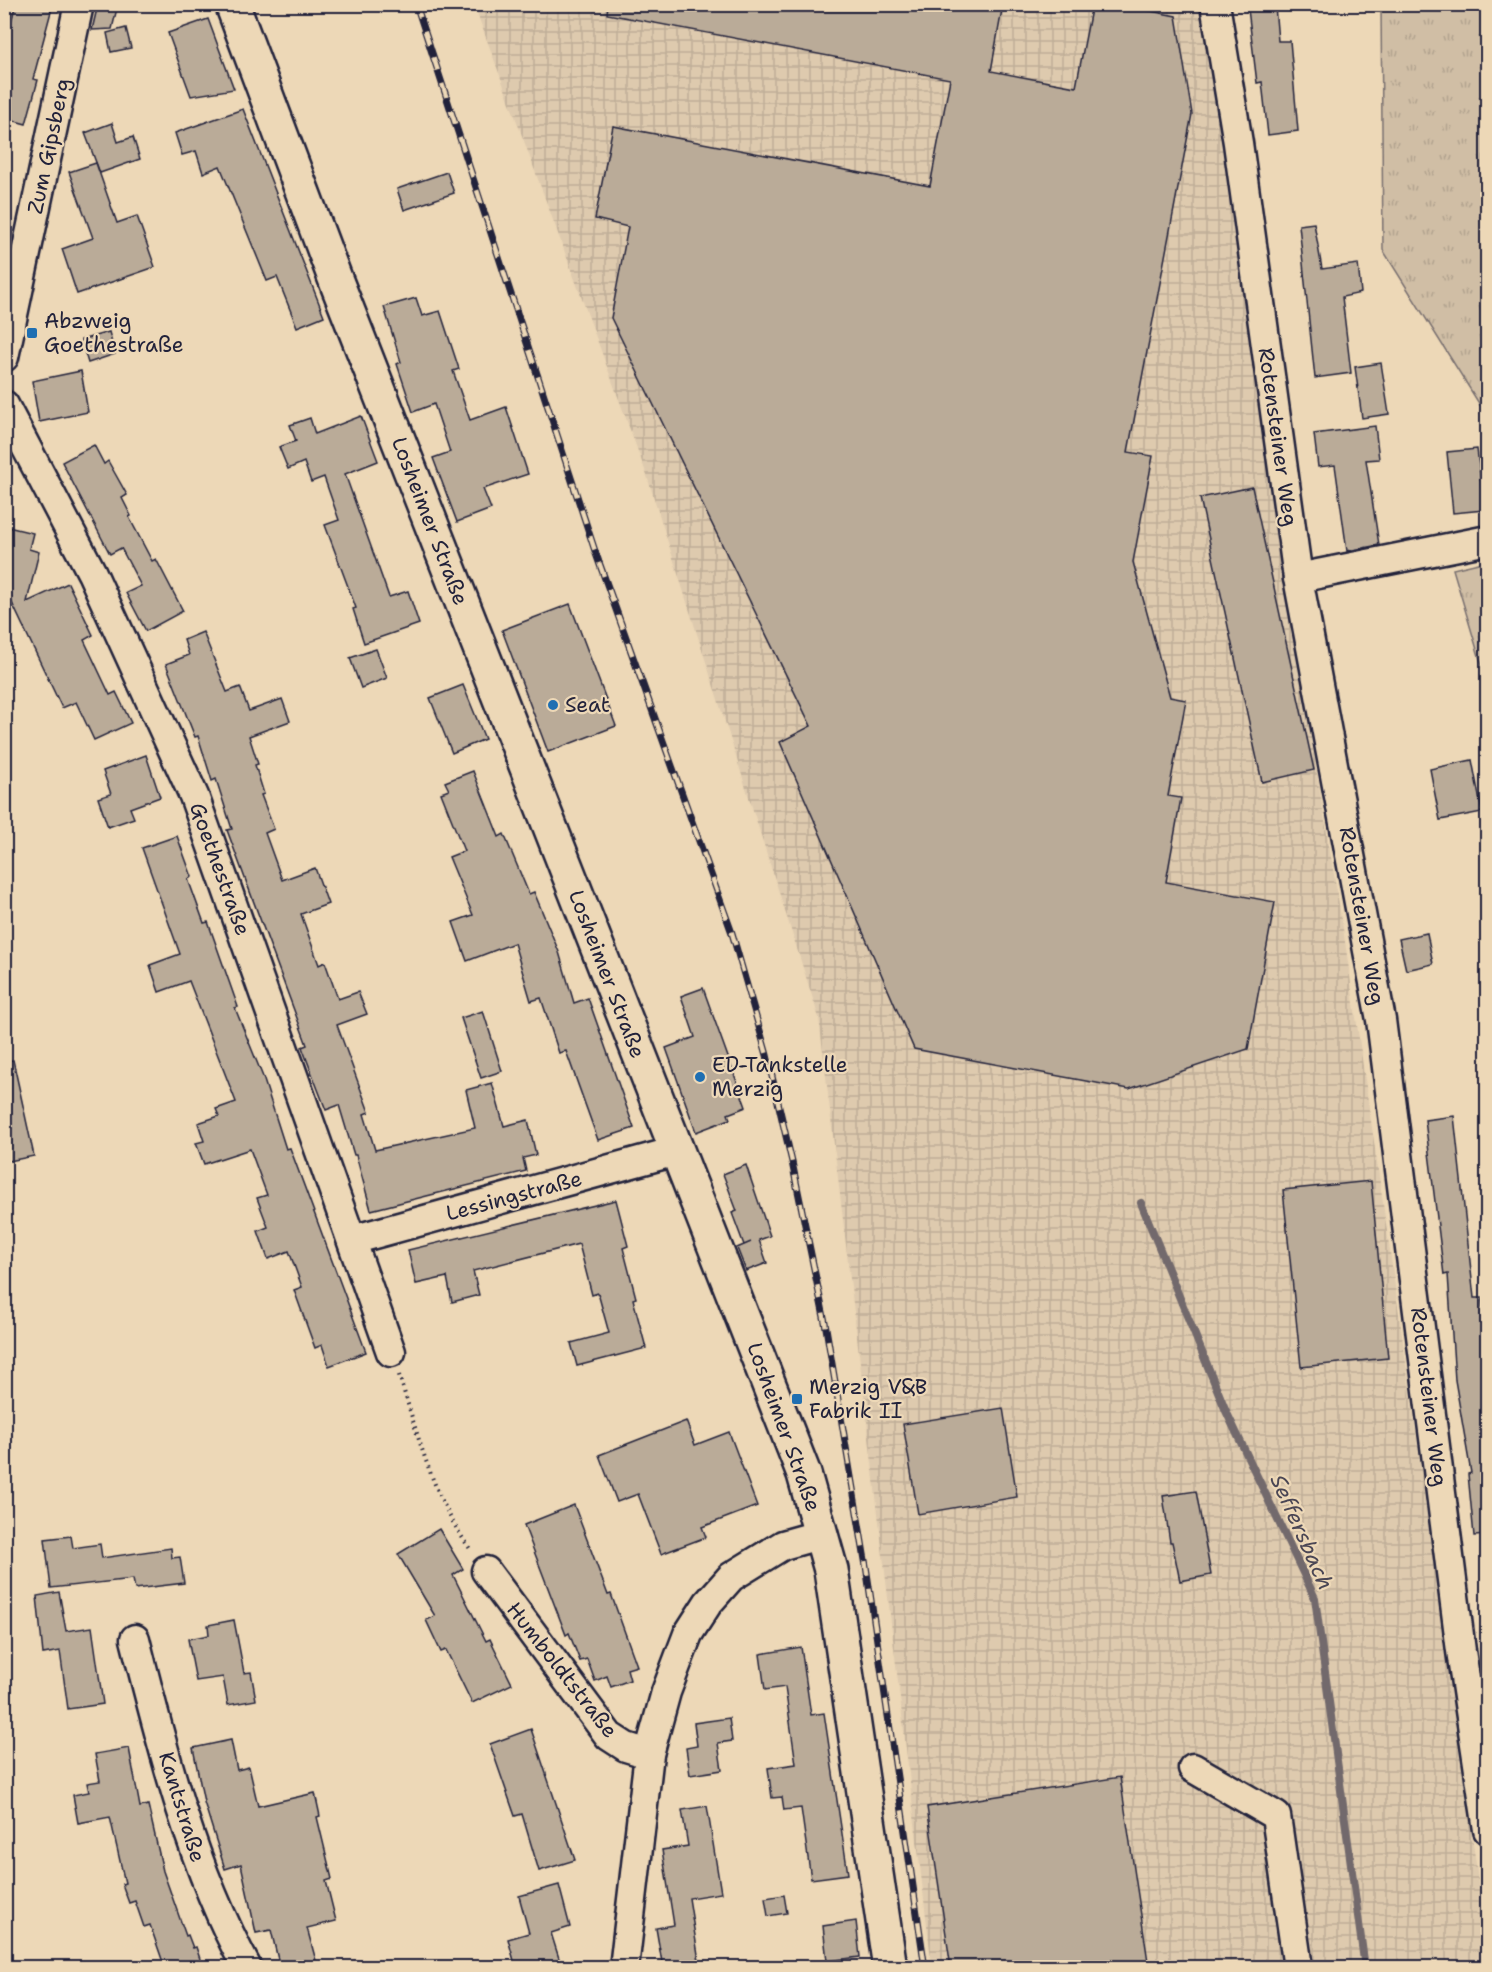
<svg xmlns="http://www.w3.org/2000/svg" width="1492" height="1972" viewBox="0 0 1492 1972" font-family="'Shantell Sans',sans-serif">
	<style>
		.industrial { fill: url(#industrial-grid) }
		.grass { fill: url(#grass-tufts); stroke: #797070; stroke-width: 1.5 }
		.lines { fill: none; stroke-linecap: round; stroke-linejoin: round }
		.stream { stroke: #72696c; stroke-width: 8 }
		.building { fill: #baab98; stroke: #22223b; stroke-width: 1.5 }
		.minor-casing { stroke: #22223b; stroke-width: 33 }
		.major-casing { stroke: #22223b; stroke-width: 38 }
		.path { stroke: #22223b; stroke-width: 4; stroke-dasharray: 1.5 4.5; stroke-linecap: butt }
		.minor { stroke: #edd8b7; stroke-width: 28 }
		.major { stroke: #edd8b7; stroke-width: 33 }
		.rail-casing { stroke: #22223b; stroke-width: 7 }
		.rail { stroke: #edd8b7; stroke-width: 4.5; stroke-dasharray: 14; stroke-linecap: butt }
		.poi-dot { fill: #1f6fb2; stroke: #edd8b7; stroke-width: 2 }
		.labels { text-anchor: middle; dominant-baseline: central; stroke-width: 4.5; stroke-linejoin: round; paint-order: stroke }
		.street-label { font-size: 21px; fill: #22223b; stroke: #edd8b7 }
		.poi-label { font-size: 21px; fill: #22223b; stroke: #edd8b7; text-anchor: start }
		.water-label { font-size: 22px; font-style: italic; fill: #4a4654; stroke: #edd8b7 }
	</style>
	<defs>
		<pattern id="industrial-grid" width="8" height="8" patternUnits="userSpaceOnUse" patternTransform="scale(1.5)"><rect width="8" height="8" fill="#decaae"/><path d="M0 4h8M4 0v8" fill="none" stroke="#bead97"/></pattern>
		<pattern id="grass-tufts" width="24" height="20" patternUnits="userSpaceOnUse" patternTransform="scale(1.5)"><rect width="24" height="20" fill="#d0bea5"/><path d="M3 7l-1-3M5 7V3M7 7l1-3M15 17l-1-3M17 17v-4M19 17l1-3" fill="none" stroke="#b2a38f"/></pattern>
	</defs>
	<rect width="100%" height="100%" fill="#edd8b7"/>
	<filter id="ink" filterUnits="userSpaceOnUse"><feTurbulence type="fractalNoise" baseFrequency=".0167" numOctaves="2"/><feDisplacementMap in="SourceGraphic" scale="12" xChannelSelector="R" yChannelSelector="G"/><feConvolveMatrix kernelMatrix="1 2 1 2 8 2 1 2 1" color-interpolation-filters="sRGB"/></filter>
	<g filter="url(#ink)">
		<!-- industrial -->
		<path class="industrial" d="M474,5H1206L1278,541L1343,928L1405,1355L1487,1943V1967H932L819,1018L646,473Z"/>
		<!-- grass -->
		<g class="grass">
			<path d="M1381,5H1487V406L1480,405L1383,250Z"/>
			<path d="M1487,561H1488L1487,683L1453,569Z"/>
		</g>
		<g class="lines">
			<!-- stream -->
			<path class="stream" d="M1141,1203L1226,1411L1315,1598L1365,1968"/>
		</g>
		<!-- building -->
		<g class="building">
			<path d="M16,4H53L33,79L38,80L26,124L4,118V46Z"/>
			<path d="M98,4H118L112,29L92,30Z"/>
			<path d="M608,4H1003L991,71L1076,87L1092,4H1115L1176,16L1192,114L1128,452L1153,456L1133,562L1170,697L1186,700L1168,796L1181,798L1166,882L1275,902L1248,1049L1129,1089L914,1049L780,742L811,726L611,318L628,227L595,219L613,126L930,186L950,79L607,14Z"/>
			<path d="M1275,6L1278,41H1290L1298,131L1268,135L1262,82L1257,83L1248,9Z"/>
			<path d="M208,19L234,89L191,96L168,33Z"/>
			<path d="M126,28L131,48L111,52L107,33Z"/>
			<path d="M243,109L324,316L297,327L277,277L267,281L220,166L203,173L196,151L182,155L175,133Z"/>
			<path d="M112,123L118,142L133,137L140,159L100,173L85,133Z"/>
			<path d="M96,163L117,223L137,216L155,267L77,294L62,249L93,238L69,172Z"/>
			<path d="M447,172L454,193L404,210L397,189Z"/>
			<path d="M1314,223L1322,269L1358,264L1361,293L1342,297L1351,373L1315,378L1299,225Z"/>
			<path d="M416,298L422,316L440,311L459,369L453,371L470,420L506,407L528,474L483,489L491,509L457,522L433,458L450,452L434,404L413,412L397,364L401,362L384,307Z"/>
			<path d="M109,332L115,354L88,363L81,340Z"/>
			<path d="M1381,363L1389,414L1362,418L1355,367Z"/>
			<path d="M81,371L88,412L39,422L32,381Z"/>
			<path d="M361,416L378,461L345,474L389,597L408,591L419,624L364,643L353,609L356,608L325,525L339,520L324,477L311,482L304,462L288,469L279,447L296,441L290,425L310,418L315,434Z"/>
			<path d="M1375,426L1379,459L1366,460L1379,545L1347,551L1335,465L1318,467L1314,434Z"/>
			<path d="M94,445L104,464L108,461L127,495L122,498L131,516L129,517L152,561L156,559L183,611L146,631L126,593L141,586L121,548L110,554L62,462Z"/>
			<path d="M1477,449L1484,510L1453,513L1447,452Z"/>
			<path d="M1252,487L1314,770L1262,782L1200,498Z"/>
			<path d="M4,526L33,533L29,549L39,552L27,602L68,583L93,635L84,640L110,695L116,692L131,723L94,740L76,702L62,708L4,586Z"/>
			<path d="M570,604L616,726L548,752L502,630Z"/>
			<path d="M203,632L227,692L240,687L249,711L282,699L290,721L249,736L258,764L255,765L264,794L261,795L274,829L265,833L282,880L315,868L328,904L301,914L319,965L325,962L338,999L358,992L367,1014L337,1025L369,1112L364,1114L375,1150L475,1128L466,1090L492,1083L504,1126L528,1120L536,1155L523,1158L526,1171L371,1210L356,1155H354L339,1105L326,1110L314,1079L302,1047L307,1045L227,830L232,829L216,779L212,781L198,736L195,737L166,664L189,655L184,640Z"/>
			<path d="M376,649L387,678L361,688L350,658Z"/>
			<path d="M463,685L485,739L452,753L430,698Z"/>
			<path d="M146,755L160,797L130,808L134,818L108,827L98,798L111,794L103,771Z"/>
			<path d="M1472,760L1482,812L1440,820L1430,769Z"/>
			<path d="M473,771L499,837L504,834L529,894L534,892L559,952L574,1003L588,998L634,1128L598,1140L566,1051L559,1053L541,998L531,1001L514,943L467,961L453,922L473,915L449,857L464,851L441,793L449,790L445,782Z"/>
			<path d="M177,836L192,877L188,879L204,923L208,922L238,1007L235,1008L263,1077L286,1149L290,1148L366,1352L329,1366L322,1345L315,1348L294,1290L302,1287L289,1251L268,1259L258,1231L268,1227L257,1198L267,1195L250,1149L204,1164L196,1143L204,1141L198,1123L219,1116L216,1109L236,1102L189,981L159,992L150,965L180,954L142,848Z"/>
			<path d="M1427,933L1433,964L1406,970L1399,939Z"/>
			<path d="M703,988L746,1107L728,1114L730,1119L696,1132L666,1048L695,1037L681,996Z"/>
			<path d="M483,1011L502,1071L481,1078L461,1018Z"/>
			<path d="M13,1060L34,1156L4,1162V1061Z"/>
			<path d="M1454,1116L1474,1298H1482L1486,1359H1483L1488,1387V1535L1474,1536L1468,1474L1471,1473L1455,1380L1448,1274L1444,1275L1425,1120Z"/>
			<path d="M746,1165L770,1236L759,1240L767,1263L746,1271L737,1248L751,1242L744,1245L732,1213L737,1211L723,1174Z"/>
			<path d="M1371,1181L1388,1358L1301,1367L1283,1190Z"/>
			<path d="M616,1200L628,1246L623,1248L636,1298L633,1299L646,1348L577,1366L571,1343L609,1333L598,1293L592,1295L579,1244L473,1271L479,1295L452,1302L447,1277L416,1284L408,1250Z"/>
			<path d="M1003,1408L1017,1497L918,1514L903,1424Z"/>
			<path d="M686,1421L695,1445L729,1432L757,1506L702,1527L706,1537L661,1554L638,1494L617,1502L599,1455Z"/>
			<path d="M1196,1491L1211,1575L1180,1581L1172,1542H1170L1163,1496Z"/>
			<path d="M574,1505L608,1595L611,1594L637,1666L627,1669L630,1680L611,1687L607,1676L595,1681L587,1659L580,1661L569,1633L566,1635L524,1525Z"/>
			<path d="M439,1529L463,1569L453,1575L486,1641L490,1639L512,1684L472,1703L446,1650L441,1652L426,1620L435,1616L398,1554Z"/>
			<path d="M71,1536L73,1548L100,1544L102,1558L171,1548L172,1558L180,1557L184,1583L135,1589L133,1579L51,1588L45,1539Z"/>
			<path d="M59,1592L66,1631L92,1627L103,1704L68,1709L60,1651L43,1654L37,1596Z"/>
			<path d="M234,1620L244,1673L251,1672L256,1700L228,1705L223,1677L196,1681L188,1639L209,1635L208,1625Z"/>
			<path d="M801,1647L811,1715L824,1713L848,1874L811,1879L801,1808L784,1810L782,1797L772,1798L768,1768L796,1764L785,1687L765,1690L760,1654Z"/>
			<path d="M729,1718L732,1741L718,1743L722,1770L690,1775L686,1748L697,1746L694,1723Z"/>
			<path d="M531,1729L575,1860L539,1871L522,1814L515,1816L490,1744Z"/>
			<path d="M231,1740L237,1770L249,1767L258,1806L315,1793L320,1816L317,1817L332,1879L326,1881L336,1921L307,1928L318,1968H280L271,1930L256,1933L241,1864L225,1869L204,1802L193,1748Z"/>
			<path d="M129,1748L140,1807L148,1805L163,1871L186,1936L188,1935L193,1948L196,1947L203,1968H165L150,1925L144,1927L135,1901L129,1903L122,1884L125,1883L110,1817L78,1823L73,1795L89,1792L87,1783L100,1781L95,1754Z"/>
			<path d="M1120,1777L1149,1968H951L927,1807Z"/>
			<path d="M707,1806L721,1893L689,1898L699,1961L663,1968L656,1928L674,1925L662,1850L688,1846L682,1810Z"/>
			<path d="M559,1885L570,1927L551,1933L562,1968H516L508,1939L529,1933L519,1896Z"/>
			<path d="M784,1895L787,1913L768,1916L765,1898Z"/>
			<path d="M856,1921L860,1957L827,1961L823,1926Z"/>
		</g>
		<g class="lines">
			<!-- minor casing -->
			<g class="minor-casing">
				<g id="minor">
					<path d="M1215,4L1238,143L1298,578L1381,1020L1461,1651L1488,1830"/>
					<path d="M4,357L79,4"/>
					<path d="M4,405L92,573L194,796L391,1352"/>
					<path d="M1298,578L1488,540"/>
					<path d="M352,1240L676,1151"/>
					<path d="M486,1571L609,1736L626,1747L649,1754"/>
					<path d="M135,1639C163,1751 191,1865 247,1968"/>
					<path d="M1193,1768L1276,1816L1298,1968"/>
					<path d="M624,1968L649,1754L666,1692L688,1634L708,1603L731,1577L783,1545L822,1534"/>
				</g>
			</g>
			<!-- major casing -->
			<g class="major-casing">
				<path id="major" d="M232,4L336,281L804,1474L831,1570L890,1968"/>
			</g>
			<!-- path -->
			<path class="path" d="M399,1375C418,1435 433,1499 471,1550"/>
			<!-- minor -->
			<use href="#minor" class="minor"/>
			<!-- major -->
			<use href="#major" class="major"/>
			<!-- rail casing -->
			<g class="rail-casing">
				<path id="rail" d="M416,4L595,551L732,933L767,1055L792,1162L825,1322L866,1566L925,1968"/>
			</g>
			<!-- rail -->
			<use href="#rail" class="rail"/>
		</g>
	</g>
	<!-- markers -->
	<g class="poi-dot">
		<rect x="26" y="327" width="12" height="12" rx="3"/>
		<circle cx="553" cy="705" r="6"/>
		<circle cx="700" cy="1077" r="6"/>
		<rect x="791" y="1393" width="12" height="12" rx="3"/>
	</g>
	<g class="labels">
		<!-- street labels -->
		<g class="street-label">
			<text transform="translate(49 146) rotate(-78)">Zum Gipsberg</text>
			<text transform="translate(1278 437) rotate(82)">Rotensteiner Weg</text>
			<text transform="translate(430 521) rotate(69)">Losheimer Straße</text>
			<text transform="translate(220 869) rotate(70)">Goethestraße</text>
			<text transform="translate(1362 916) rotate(80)">Rotensteiner Weg</text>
			<text transform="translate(607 974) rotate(69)">Losheimer Straße</text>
			<text transform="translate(514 1196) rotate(-15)">Lessingstraße</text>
			<text transform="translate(1429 1397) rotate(83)">Rotensteiner Weg</text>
			<text transform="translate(784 1427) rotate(70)">Losheimer Straße</text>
			<text transform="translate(562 1670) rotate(52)">Humboldtstraße</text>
			<text transform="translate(182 1807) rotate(73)">Kantstraße</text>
		</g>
		<!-- poi labels -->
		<g class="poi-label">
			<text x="44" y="321">Abzweig<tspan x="44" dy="24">Goethestraße</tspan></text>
			<text x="565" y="705">Seat</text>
			<text x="712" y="1065">ED-Tankstelle<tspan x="712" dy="24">Merzig</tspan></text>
			<text x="809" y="1387">Merzig V&amp;B<tspan x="809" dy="24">Fabrik II</tspan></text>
		</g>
		<!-- water labels -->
		<g class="water-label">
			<text transform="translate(1302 1532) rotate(66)">Seffersbach</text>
		</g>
	</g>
	<!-- margin -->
	<rect width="1492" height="1972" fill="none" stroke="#edd8b7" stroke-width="24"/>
	<rect x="12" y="12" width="1468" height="1948" fill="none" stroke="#22223b" stroke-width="2" filter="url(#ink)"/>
</svg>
